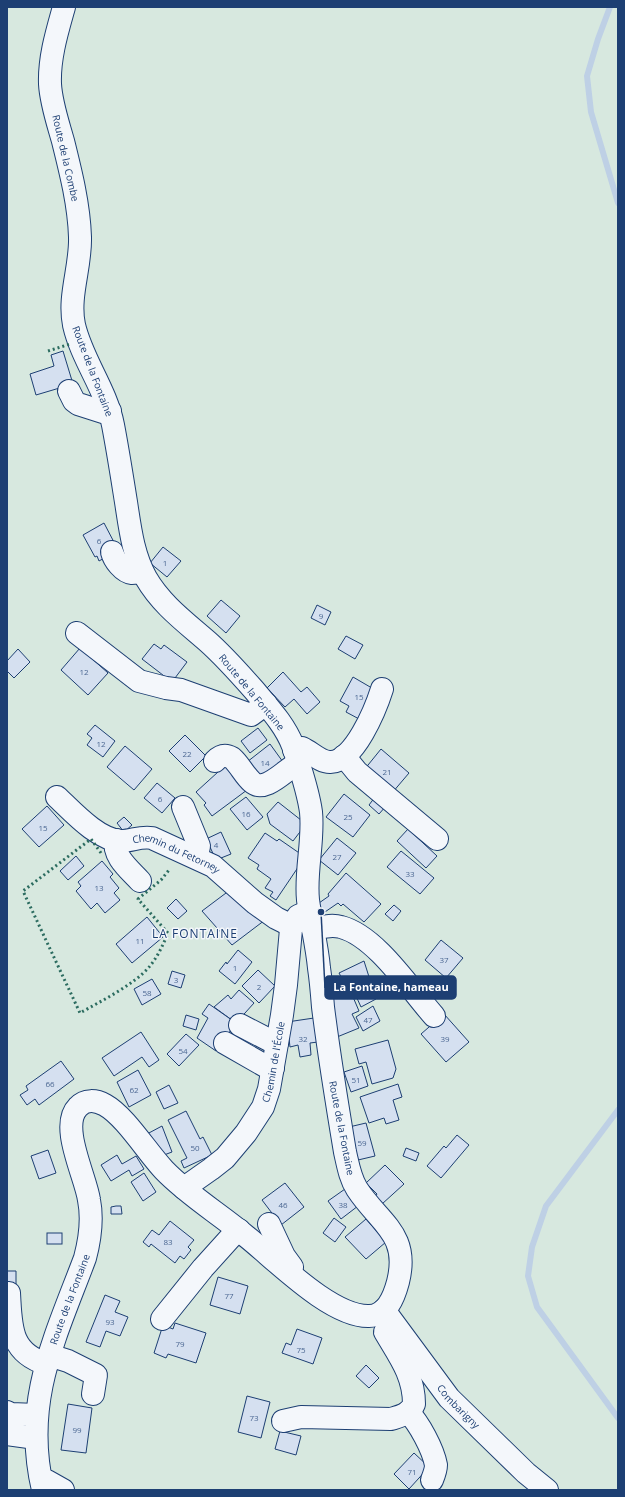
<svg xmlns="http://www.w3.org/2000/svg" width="625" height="1497" viewBox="0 0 625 1497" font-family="'Open Sans',sans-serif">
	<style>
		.green { fill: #d7e8df; stroke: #687fa3 }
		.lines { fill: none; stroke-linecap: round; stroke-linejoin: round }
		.stream { stroke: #bed0e5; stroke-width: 6 }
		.building { fill: #d5e0f0; stroke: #1d3f73 }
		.minor-casing { stroke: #1d3f73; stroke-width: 24 }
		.minor { stroke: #f4f7fb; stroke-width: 22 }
		.hedge { stroke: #2c6c60; stroke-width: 3; stroke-dasharray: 2 3; stroke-linecap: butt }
		.labels { text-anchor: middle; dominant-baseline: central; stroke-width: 3; stroke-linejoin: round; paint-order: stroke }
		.number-label { font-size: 8px; fill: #4b6792 }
		.street-label { font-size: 10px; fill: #1d3f73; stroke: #f4f7fb }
		.quarter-label { font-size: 12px; letter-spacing: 1px; fill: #1d3f73; stroke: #f4f7fb }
		.leader { fill: none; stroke: #1d3f73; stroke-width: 1.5 }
		.callout-dot { fill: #1d3f73; stroke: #f4f7fb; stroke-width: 1.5 }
		.callout { fill: #1d3f73; stroke: #1d3f73; stroke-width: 1.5 }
		.callout-label { font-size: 11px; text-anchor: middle; font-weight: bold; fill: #fff }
	</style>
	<rect width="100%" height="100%" fill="#f4f7fb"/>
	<!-- green -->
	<rect class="green" x="7" y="7" width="611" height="1483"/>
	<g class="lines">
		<!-- stream -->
		<g class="stream">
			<path d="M610,7L598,39L587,76L591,112L618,203"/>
			<path d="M618,1110L546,1206L532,1247L528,1276L537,1307L618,1418"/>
		</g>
	</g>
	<!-- building -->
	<g class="building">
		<path d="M63,351L73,384L36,395L30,374L54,366L51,355Z"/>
		<path d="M104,523L116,546L108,556L99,561L97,556L95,557L83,535Z"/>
		<path d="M163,547L181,561L167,577L150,563Z"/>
		<path d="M221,600L240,616L226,633L207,616Z"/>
		<path d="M317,605L331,612L325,625L311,618Z"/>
		<path d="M346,636L363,645L355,659L338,649Z"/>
		<path d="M154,644L161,649L164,645L187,662L172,682L142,659Z"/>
		<path d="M80,648L108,673L88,695L61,670Z"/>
		<path d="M18,649L30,662L14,678L7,671V661Z"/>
		<path d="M283,672L301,692L307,687L320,702L307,714L294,699L285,707L267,688Z"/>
		<path d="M353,677L377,691L361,720L346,712L349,706L340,701Z"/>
		<path d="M95,725L115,741L103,757L87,745L92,738L87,734Z"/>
		<path d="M258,728L267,740L250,753L241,741Z"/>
		<path d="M185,735L206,756L190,772L169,751Z"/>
		<path d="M270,744L283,762L261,780L247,762Z"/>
		<path d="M125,746L152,769L134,790L107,767Z"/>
		<path d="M381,749L409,773L392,793L364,770Z"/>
		<path d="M229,762L247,790L212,816L204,805L206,803L196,792Z"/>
		<path d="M157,783L175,798L162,813L144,798Z"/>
		<path d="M344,794L370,815L353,837L326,817Z"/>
		<path d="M246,797L263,817L247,830L230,809Z"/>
		<path d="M375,797L386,806L379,814L369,805Z"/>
		<path d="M278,802L306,824L293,841L270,824L267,814Z"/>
		<path d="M47,806L64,825L39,847L22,829Z"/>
		<path d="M124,817L132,825L124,832L117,823Z"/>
		<path d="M408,829L437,856L426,868L397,841Z"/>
		<path d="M221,832L231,854L216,860L210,847L208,848L204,840Z"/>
		<path d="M265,833L277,841L279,839L305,857L276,900L270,896L273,892L265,888L271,879L257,869L259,865L248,858Z"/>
		<path d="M337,838L356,853L338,875L319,860Z"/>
		<path d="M401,851L434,878L420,894L387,867Z"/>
		<path d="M76,856L84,866L68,880L60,871Z"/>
		<path d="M102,861L113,874L110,877L119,888L114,893L120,900L105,913L97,903L91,909L76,891L81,886L78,882Z"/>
		<path d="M346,873L381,904L364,922L343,904L341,906L338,903L322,914L319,903L329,896L328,894Z"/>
		<path d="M230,890L265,920L232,945L202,911Z"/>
		<path d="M176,899L187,911L178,919L167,908Z"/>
		<path d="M394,905L401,911L393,921L385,914Z"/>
		<path d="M147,917L163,937L132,963L116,944Z"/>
		<path d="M441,940L463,958L446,978L425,960Z"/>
		<path d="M238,950L252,962L235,984L219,971L226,962L227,964Z"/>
		<path d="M364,961L376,999L361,1007L356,996L353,997L359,1011L352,1014L359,1028L337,1037L331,992L345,984L339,973Z"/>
		<path d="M258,970L275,986L259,1003L242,986Z"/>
		<path d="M172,971L185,975L181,988L168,984Z"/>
		<path d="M152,979L161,994L142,1005L134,989Z"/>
		<path d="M239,990L254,1003L236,1023L214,1007L228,995L231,999Z"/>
		<path d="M209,1004L236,1023L216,1051L197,1038L208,1018L202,1014Z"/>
		<path d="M373,1006L380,1021L363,1031L356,1017Z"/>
		<path d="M444,1014L469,1042L446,1062L421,1034Z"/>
		<path d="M186,1015L199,1019L196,1030L183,1026Z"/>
		<path d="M314,1018L318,1042L310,1043L311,1055L300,1057L298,1045L290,1047L287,1022Z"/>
		<path d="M141,1032L159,1060L149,1067L142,1057L114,1076L102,1058Z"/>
		<path d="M186,1034L199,1045L179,1066L167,1054Z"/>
		<path d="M388,1040L396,1069L393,1078L372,1084L366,1062L359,1064L355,1049Z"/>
		<path d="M61,1061L74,1079L39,1105L35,1099L27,1105L20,1095L28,1090L26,1086Z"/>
		<path d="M362,1066L368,1086L351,1092L344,1072Z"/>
		<path d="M138,1070L151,1095L129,1107L117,1082Z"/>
		<path d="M398,1084L402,1097L393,1100L399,1120L386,1124L384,1118L369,1123L360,1097Z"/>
		<path d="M169,1085L178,1103L164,1109L156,1092Z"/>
		<path d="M186,1111L200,1139L203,1137L212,1155L184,1168L181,1161L187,1158L168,1120Z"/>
		<path d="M366,1123L375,1156L358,1160L349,1127Z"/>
		<path d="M162,1126L172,1152L164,1155L147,1134Z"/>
		<path d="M457,1135L469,1145L441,1178L427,1166L444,1146L446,1148Z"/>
		<path d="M406,1148L419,1153L416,1161L403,1156Z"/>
		<path d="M48,1150L56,1173L39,1179L31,1156Z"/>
		<path d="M117,1155L122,1164L136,1156L144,1169L132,1176L129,1170L111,1181L101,1165Z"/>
		<path d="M385,1165L404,1184L382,1204L375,1197L377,1194L366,1183Z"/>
		<path d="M144,1173L156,1192L143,1201L131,1182Z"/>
		<path d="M285,1183L304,1207L281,1225L262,1200Z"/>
		<path d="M345,1189L358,1206L341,1219L328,1201Z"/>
		<path d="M116,1206H121L122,1214H111V1207Z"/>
		<path d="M334,1218L346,1227L335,1242L323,1233Z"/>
		<path d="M366,1219L386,1242L366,1259L345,1237Z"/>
		<path d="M170,1221L194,1240L188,1247L191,1250L184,1259L180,1256L175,1263L151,1244L149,1247L143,1242L152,1230L159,1235Z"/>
		<rect x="47" y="1233" width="15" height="11"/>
		<path d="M7,1271H16V1289L7,1290Z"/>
		<path d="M218,1277L248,1286L240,1314L210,1305Z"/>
		<path d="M105,1295L120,1301L115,1312L128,1317L120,1336L106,1331L100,1347L86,1342Z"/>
		<path d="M175,1323L206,1333L196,1363L168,1354L166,1358L154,1353L163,1325L173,1329Z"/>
		<path d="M297,1329L322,1338L313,1364L282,1353L286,1343L291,1345Z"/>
		<path d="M366,1365L379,1378L369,1388L356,1376Z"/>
		<path d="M247,1396L270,1402L261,1438L238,1432Z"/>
		<path d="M68,1404L92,1408L86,1453L61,1450Z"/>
		<path d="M280,1431L301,1436L296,1455L275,1449Z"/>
		<path d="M414,1453L429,1467L409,1489L394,1474Z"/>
	</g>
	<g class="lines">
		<!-- minor casing -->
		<g class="minor-casing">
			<g id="minor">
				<path d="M69,391L74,401L78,404L103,412L110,411"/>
				<path d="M112,552C114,560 123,572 132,573C136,573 139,572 142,571"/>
				<path d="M77,633L139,681L166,688L181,690L251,715L266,704"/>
				<path d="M294,750L302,748C311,752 320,762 330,762C354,763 376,708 382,689"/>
				<path d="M344,756L357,772L437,839"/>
				<path d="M215,761C220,756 225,754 232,758C240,765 244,775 252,782C265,794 286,769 298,763"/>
				<path id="s1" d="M57,797C73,812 98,840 121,841C132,841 140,836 152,838L213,866L255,903L276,918L292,926"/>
				<path d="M183,807L199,846L198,851"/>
				<path d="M116,840C112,856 130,870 140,881"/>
				<path d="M313,929C323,927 331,924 341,927C376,936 410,989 434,1016"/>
				<path d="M240,1025L271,1041L277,1043"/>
				<path d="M225,1043L267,1067L273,1068"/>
				<path id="s2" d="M184,1188L211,1169L225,1158L246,1133L263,1107L269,1089L282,1015L286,985L291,929L298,916L310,911"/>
				<path d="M269,1224L284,1256L292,1267L291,1271"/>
				<path d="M9,1293C11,1325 9,1353 47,1364"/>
				<path id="s3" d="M384,1310L449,1398L526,1473L547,1490"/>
				<path d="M162,1319L203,1268L231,1237L239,1230"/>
				<path d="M49,1355L68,1361L96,1375L93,1394"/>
				<path d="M7,1412L11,1414L37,1415"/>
				<path d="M408,1412C419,1423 433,1449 436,1465C436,1470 434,1475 432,1480"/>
				<path d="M283,1421L301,1417L391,1419C401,1416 410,1414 414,1404C414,1375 399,1356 385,1332"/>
				<path d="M7,1434L36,1438"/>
				<path d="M42,1482L47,1481L63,1490"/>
				<path id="s4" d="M43,1490C22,1402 55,1338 85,1258C90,1239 93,1220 89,1200C86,1177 59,1126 78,1107C85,1099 96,1100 105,1105C125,1116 147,1152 164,1170C189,1196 220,1214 247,1237C276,1260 331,1317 369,1316C387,1316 394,1297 398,1282C410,1234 380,1224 357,1189C350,1178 348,1165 345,1152C337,1104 329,1055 323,1007C322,994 321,981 319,968C317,945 311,923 308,900C305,871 314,841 311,812C308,790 300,767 293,746C285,725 269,708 254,690C239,673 224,656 207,641C184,621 161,604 146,578C133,555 130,528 126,502C122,477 118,451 113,425C106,389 82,360 74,325C68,296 81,267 80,237C79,205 71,173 63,141C58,123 51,103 50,84C49,58 57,32 64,7"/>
			</g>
		</g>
		<!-- minor -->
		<use href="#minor" class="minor"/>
		<!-- hedge -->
		<g class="hedge">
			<path d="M48,351L70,344V346"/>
			<path d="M101,853L91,839L23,891L80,1013C101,1001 134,985 150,966C158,956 163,945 168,933L138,899L161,880L169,870"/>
		</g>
	</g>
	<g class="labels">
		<!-- number labels -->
		<g class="number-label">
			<text x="99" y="540">6</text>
			<text x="165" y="562">1</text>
			<text x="321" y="615">9</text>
			<text x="84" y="671">12</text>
			<text x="359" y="696">15</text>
			<text x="101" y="743">12</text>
			<text x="187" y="753">22</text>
			<text x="265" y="762">14</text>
			<text x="387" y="771">21</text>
			<text x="160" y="798">6</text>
			<text x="246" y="813">16</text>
			<text x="348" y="816">25</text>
			<text x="43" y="827">15</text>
			<text x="216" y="844">4</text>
			<text x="337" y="856">27</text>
			<text x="410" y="873">33</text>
			<text x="99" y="887">13</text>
			<text x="140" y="940">11</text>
			<text x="444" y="959">37</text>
			<text x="235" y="967">1</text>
			<text x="176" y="979">3</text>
			<text x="259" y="986">2</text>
			<text x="147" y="992">58</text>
			<text x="368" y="1019">47</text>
			<text x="303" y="1038">32</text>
			<text x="445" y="1038">39</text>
			<text x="183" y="1050">54</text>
			<text x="356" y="1079">51</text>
			<text x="50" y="1083">66</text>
			<text x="134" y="1089">62</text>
			<text x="362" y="1142">59</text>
			<text x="195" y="1147">50</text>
			<text x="283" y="1204">46</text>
			<text x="343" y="1204">38</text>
			<text x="168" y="1241">83</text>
			<text x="229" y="1295">77</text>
			<text x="110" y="1321">93</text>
			<text x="180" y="1343">79</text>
			<text x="301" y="1349">75</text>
			<text x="254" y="1417">73</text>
			<text x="77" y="1429">99</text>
			<text x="412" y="1471">71</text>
		</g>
		<!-- street labels -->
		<g class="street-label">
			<text transform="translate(66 158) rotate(77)">Route de la Combe</text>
			<text transform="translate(93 371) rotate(69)">Route de la Fontaine</text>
			<text transform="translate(252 692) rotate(50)">Route de la Fontaine</text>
			<text stroke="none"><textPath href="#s1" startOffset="138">Chemin du Fetorney</textPath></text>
			<text stroke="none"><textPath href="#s2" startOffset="161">Chemin de l'École</textPath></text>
			<text transform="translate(342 1128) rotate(79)">Route de la Fontaine</text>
			<text stroke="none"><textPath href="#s4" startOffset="196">Route de la Fontaine</textPath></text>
			<text stroke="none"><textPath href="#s3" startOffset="122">Combarigny</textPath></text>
		</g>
		<!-- quarter labels -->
		<g class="quarter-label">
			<text x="195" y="933">LA FONTAINE</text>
		</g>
	</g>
	<!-- callouts -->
	<path class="leader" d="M321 912L325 988"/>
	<circle class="callout-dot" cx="321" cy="912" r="4"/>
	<rect class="callout" x="325" y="976" width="131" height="23" rx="4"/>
	<g class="callout-label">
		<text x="391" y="991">La Fontaine, hameau</text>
	</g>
	<!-- border -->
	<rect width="625" height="1497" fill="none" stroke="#1d3f73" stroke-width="16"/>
</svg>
